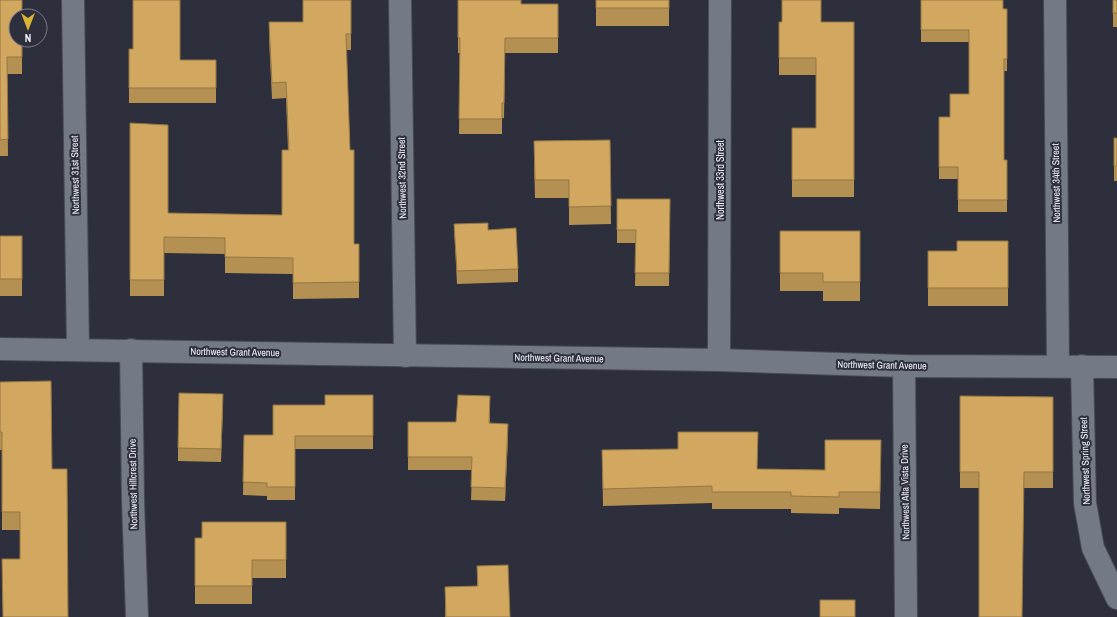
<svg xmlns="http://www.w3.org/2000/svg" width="1117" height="617" viewBox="0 0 1117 617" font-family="'Archivo Narrow',sans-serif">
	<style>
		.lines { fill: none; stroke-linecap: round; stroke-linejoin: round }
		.street-casing { stroke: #494c56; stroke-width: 24 }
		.secondary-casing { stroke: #494c56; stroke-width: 24 }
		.street { stroke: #747986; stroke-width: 22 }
		.secondary { stroke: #747986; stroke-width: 22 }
		.wall { fill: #b59053 }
		.shaded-wall { fill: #937643 }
		.building { fill: #d2a860; stroke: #937643 }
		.labels { text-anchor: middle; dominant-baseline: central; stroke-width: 4; stroke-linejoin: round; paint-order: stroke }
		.street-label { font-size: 10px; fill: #eff1f9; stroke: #2d303c }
	</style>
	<rect width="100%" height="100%" fill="#2d303c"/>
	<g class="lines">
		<!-- street casing -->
		<g class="street-casing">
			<g id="street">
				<path d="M73,0L78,350"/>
				<path d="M400,0L405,356"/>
				<path d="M1055,0L1058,366"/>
				<path d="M131,350L133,501L137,617"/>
				<path d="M719,360L720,0"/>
				<path d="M904,366L906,617"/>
				<path d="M1082,366L1085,503L1093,548L1117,598"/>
			</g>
		</g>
		<!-- secondary casing -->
		<g class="secondary-casing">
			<path id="secondary" d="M0,349L719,360L904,366L1117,367"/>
		</g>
		<!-- street -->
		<use href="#street" class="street"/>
		<!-- secondary -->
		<use href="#secondary" class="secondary"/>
	</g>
	<!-- wall -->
	<g class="wall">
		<path d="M0,0L22,40V74H7L8,156H0Z"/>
		<path d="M351,0V50H346L354,244H359V298L293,299V274L225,273V254L164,253V296H130V123L168,213L282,215L288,150L286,98L272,99L269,38V22H303Z"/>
		<path d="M458,0L521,4H558V53H505L504,118H502V134H459L460,53H458Z"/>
		<rect x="596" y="0" width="73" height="26"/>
		<path d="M921,0L1007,9V71H1004V160H1007V212H958V179H939V117H950L969,94V42H921Z"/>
		<rect x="1113" y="0" width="4" height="27"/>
		<path d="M779,22H854V197H792V128H816V75H779Z"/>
		<path d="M129,49L180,60H216V103H129Z"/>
		<rect x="1114" y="138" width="3" height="43"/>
		<path d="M610,140L611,224L569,225V198H535L534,159Z"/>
		<path d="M617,199H670L669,286H635L636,243H617Z"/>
		<path d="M454,224L488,230L518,269V282L457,284Z"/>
		<path d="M780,231H860V301H823V291H780Z"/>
		<rect x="0" y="236" width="22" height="60"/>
		<path d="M1008,241V306H928V251H957Z"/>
		<path d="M0,382L52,469L68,617H3L2,559H20V530H2V450H0Z"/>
		<path d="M373,395V449H295V500H267V496L243,495L244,435H273L325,405Z"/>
		<path d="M960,396L1053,397V488H960Z"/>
		<path d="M223,407L221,462L178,461V448Z"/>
		<path d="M490,409V423L508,437L505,501L471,500L472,470H408V422H456Z"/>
		<path d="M881,440L880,509L839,508V514L791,513V509H712V503L603,506L602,450L757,469L825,470Z"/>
		<path d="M286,522V578H252V604H195V538H202Z"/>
		<path d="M477,566L510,617H445V587L477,586Z"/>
	</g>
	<!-- shaded-wall -->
	<path class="shaded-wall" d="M508,424V437L505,501V488Z"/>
	<!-- building -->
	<g class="building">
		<path d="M0,0H22V16H16V40H22V57H7L8,139L0,140Z"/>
		<path d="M133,0H180V60H216V88H129V49H133Z"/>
		<path d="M303,0H351V34H346L350,150H354V244H359V282L293,283V258L225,257V238L164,237V280H130V123L168,125V213L282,215V150H289L286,82L272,83L269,22H303Z"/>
		<path d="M458,0H521V4H558V38H505L504,103H502V119H459L460,38H458Z"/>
		<rect x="596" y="0" width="73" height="8"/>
		<path d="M782,0H821V22H854V180H792V128H816V58H779V22H782Z"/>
		<path d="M921,0H1003V9H1007V59H1004V160H1007V200H958V167H939V117H950V94H969V30H921Z"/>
		<rect x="1113" y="0" width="4" height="13"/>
		<rect x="1114" y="138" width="3" height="28"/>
		<path d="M610,140L611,206L569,207V180H535L534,141Z"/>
		<path d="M617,199H670L669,273H635L636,230H617Z"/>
		<path d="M488,223V230L516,228L518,269L457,271L454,224Z"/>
		<path d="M780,231H860V282H823V273H780Z"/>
		<rect x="0" y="236" width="22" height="43"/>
		<path d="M957,241H1008V288H928V251H957Z"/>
		<path d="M51,381L52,469H67L68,617H3L2,559H20V512H2V432H0V382Z"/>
		<path d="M179,393L223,394L221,449L178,448Z"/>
		<path d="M325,395H373V436H295V487H267V483L243,482L244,435H273V405H325Z"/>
		<path d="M458,395L490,396L489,423L508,424L505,488L471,487L472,457H408V422H456Z"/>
		<path d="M960,396L1053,397V472H1024L1022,617H979V472H960Z"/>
		<path d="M678,432H758L757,469L825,470V440H881L880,492H839V497L791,496V492H712V486L603,489L602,450L678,449Z"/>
		<path d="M202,522H286V560H252V586H195V538H202Z"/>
		<path d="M508,565L510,617H446L445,587L478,586L477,566Z"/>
		<rect x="820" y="600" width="35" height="17"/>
	</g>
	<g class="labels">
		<!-- street labels -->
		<g class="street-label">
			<text transform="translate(75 175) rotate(-91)">Northwest 31st Street</text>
			<text transform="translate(402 178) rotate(-91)">Northwest 32nd Street</text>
			<text transform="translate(720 180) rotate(-90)">Northwest 33rd Street</text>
			<text transform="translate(1056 183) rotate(-91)">Northwest 34th Street</text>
			<text transform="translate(235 352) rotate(1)">Northwest Grant Avenue</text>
			<text transform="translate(559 358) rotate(1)">Northwest Grant Avenue</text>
			<text transform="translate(882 365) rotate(1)">Northwest Grant Avenue</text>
			<text transform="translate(1085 461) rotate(-92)">Northwest Spring Street</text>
			<text transform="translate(133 484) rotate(-91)">Northwest Hillcrest Drive</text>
			<text transform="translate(905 492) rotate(-91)">Northwest Alta Vista Drive</text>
		</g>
	</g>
	<!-- north arrow -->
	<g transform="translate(28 28) rotate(180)"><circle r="19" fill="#2d303c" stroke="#7b7d88"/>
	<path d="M0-3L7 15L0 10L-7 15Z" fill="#d9b334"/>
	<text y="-6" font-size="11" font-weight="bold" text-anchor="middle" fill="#eff1f9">N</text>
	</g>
</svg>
